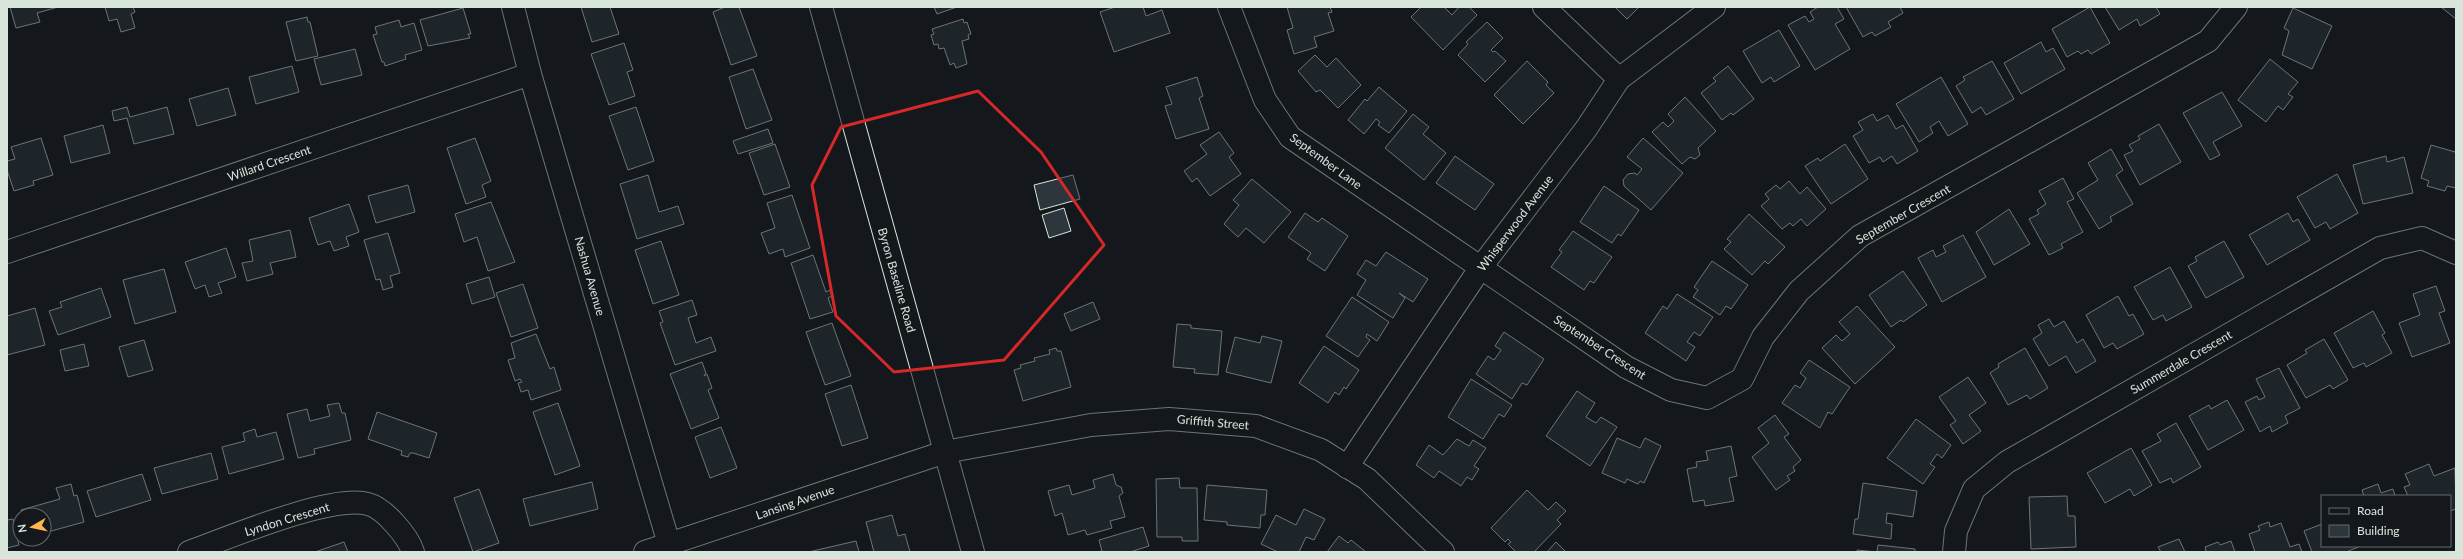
<svg xmlns="http://www.w3.org/2000/svg" width="2463" height="559" viewBox="0 0 2463 559" font-family="Lato,sans-serif">
	<style>
		.building { fill: #2c363c; stroke: #d8e6dc }
		.lines { fill: none; stroke-linecap: round; stroke-linejoin: round }
		.minor-casing { stroke: #d8e6dc; stroke-width: 24 }
		.major-casing { stroke: #d8e6dc; stroke-width: 24 }
		.minor { stroke: #14181c; stroke-width: 22 }
		.major { stroke: #14181c; stroke-width: 22 }
		.marked { fill: none; stroke: #d62828; stroke-width: 3; stroke-linejoin: round }
		.labels { text-anchor: middle; dominant-baseline: central; stroke-width: 3; stroke-linejoin: round; paint-order: stroke }
		.street-label { font-size: 12px; fill: #d8e6dc; stroke: #14181c }
	</style>
	<rect width="100%" height="100%" fill="#14181c"/>
	<!-- building -->
	<g class="building">
		<path d="M10,7H58L37,13L40,22L16,28Z"/>
		<path d="M105,7H133L135,12L131,14L135,28L121,32L117,19L109,21Z"/>
		<path d="M581,7H610L619,34L592,42Z"/>
		<path d="M725,7H739L757,56L731,65L713,12Z"/>
		<path d="M934,7H957L937,14Z"/>
		<path d="M1115,7H1143L1146,16L1162,10L1170,33L1114,52L1100,12Z"/>
		<path d="M1287,7H1330L1332,12L1328,13L1334,31L1314,37L1317,47L1294,54L1287,30L1293,28Z"/>
		<path d="M1421,7H1444L1452,15L1459,7H1469L1477,15L1443,50L1411,17Z"/>
		<path d="M1615,7H1639L1627,19Z"/>
		<path d="M1818,7H1837L1844,19L1835,24L1850,49L1815,70L1788,25L1805,16L1809,22L1814,19L1810,12Z"/>
		<path d="M1846,7H1900L1903,13L1888,22L1891,27L1875,36L1872,32L1863,37Z"/>
		<path d="M2090,7L2110,43L2091,54L2088,50L2081,54L2078,51L2067,57L2052,29Z"/>
		<path d="M2105,7H2156L2160,14L2140,26L2137,19L2119,30Z"/>
		<path d="M2441,7H2456V19Z"/>
		<path d="M463,8L471,34H468L470,38L428,46L420,20Z"/>
		<path d="M2293,8L2332,26L2312,69L2282,55L2289,31L2284,28Z"/>
		<path d="M307,17L308,22H310L318,56L296,61L286,22Z"/>
		<path d="M963,19L964,23L967,22L971,34L968,35L969,39L962,41L967,64L956,68L954,63L950,65L944,48L939,49L938,44L934,45L931,35L934,34L932,29Z"/>
		<path d="M399,20L401,27L414,23L422,50L405,55L406,59L385,66L384,62H382L373,35L377,34L375,27Z"/>
		<path d="M1487,22L1503,38L1491,50L1493,52L1495,51L1506,61L1485,82L1458,55L1468,44L1466,42Z"/>
		<path d="M1779,30L1800,66L1774,82L1771,77L1762,83L1743,51Z"/>
		<path d="M2041,42L2046,52L2053,48L2065,69L2021,94L2004,63Z"/>
		<path d="M624,43L633,70L627,72L635,96L609,105L591,54Z"/>
		<path d="M355,49L362,75L321,85L314,59Z"/>
		<path d="M1315,55L1327,67L1336,58L1361,85L1338,108L1320,90L1316,92L1298,71Z"/>
		<path d="M2270,59L2298,82L2288,94L2293,97L2283,110L2278,106L2266,122L2238,100Z"/>
		<path d="M1527,61L1548,82L1546,85L1554,93L1523,124L1494,95Z"/>
		<path d="M1992,61L2014,99L1986,115L1981,107L1972,113L1956,86L1965,80L1963,77Z"/>
		<path d="M292,66L299,92L256,104L249,77Z"/>
		<path d="M1728,66L1754,99L1733,115L1731,113L1722,120L1701,93L1716,81L1713,78Z"/>
		<path d="M753,69L772,120L746,129L729,77Z"/>
		<path d="M1197,77L1203,96L1199,98L1209,129L1176,139L1165,106L1172,104L1166,87Z"/>
		<path d="M1941,77L1968,124L1948,136L1939,121L1930,127L1933,133L1919,142L1896,104Z"/>
		<path d="M1379,87L1407,111L1389,133L1378,125L1380,122L1376,119L1364,134L1348,120L1365,99L1367,101Z"/>
		<path d="M228,88L236,115L197,126L189,99Z"/>
		<path d="M2222,92L2242,126L2213,142L2220,155L2210,160L2183,113Z"/>
		<path d="M1685,97L1716,131L1698,148L1700,155L1695,159L1690,157L1682,164L1652,132L1663,122L1668,127L1674,121L1668,114Z"/>
		<path d="M127,107L130,117L167,107L174,134L134,144L127,118L114,121L112,111Z"/>
		<path d="M636,107L654,161L628,170L609,116Z"/>
		<path d="M1413,114L1429,127L1423,134L1446,153L1424,180L1385,148Z"/>
		<path d="M1873,114L1877,121L1888,115L1896,129L1903,125L1918,151L1897,164L1892,156L1883,162L1880,157L1869,163L1853,136L1863,130L1858,122Z"/>
		<path d="M2159,124L2181,162L2140,185L2124,155L2133,151L2129,145L2140,139L2138,136Z"/>
		<path d="M103,125L110,153L71,163L64,136Z"/>
		<path d="M768,129L773,143L738,154L733,141Z"/>
		<path d="M1219,132L1234,153L1229,157L1241,174L1210,196L1197,178L1192,182L1184,171L1207,154L1200,145Z"/>
		<path d="M41,138L53,175L33,181L34,185L14,191L7,170V161L15,159L11,147Z"/>
		<path d="M475,138L491,181L482,185L486,197L466,204L447,148Z"/>
		<path d="M1643,138L1683,173L1651,210L1624,186L1623,180L1628,174L1635,173L1637,175L1642,169L1627,157Z"/>
		<path d="M775,144L790,187L764,195L749,153Z"/>
		<path d="M1845,144L1868,179L1831,204L1805,166L1818,158L1820,161Z"/>
		<path d="M2431,145L2455,152L2456,148V188L2447,186L2445,191L2427,186L2429,181L2421,178Z"/>
		<path d="M2111,149L2123,170L2116,175L2133,204L2110,217L2112,221L2099,229L2077,193L2098,180L2088,163Z"/>
		<path d="M1455,156L1494,184L1475,210L1436,183Z"/>
		<path d="M2386,156L2387,162L2404,157L2413,193L2363,204L2353,165Z"/>
		<path d="M2337,174L2358,213L2330,229L2326,222L2315,228L2297,197Z"/>
		<path d="M648,175L659,212L678,206L684,224L637,239L620,184Z"/>
		<path d="M1073,175L1080,199L1040,210L1034,185Z"/>
		<path d="M2063,178L2074,199L2067,202L2083,232L2061,244L2063,248L2049,255L2029,219L2039,214L2037,210L2046,204L2039,191Z"/>
		<path d="M1252,179L1291,212L1264,243L1246,228L1238,237L1224,224L1239,205L1233,200Z"/>
		<path d="M1789,181L1800,194L1807,187L1826,209L1807,226L1801,219L1793,226L1790,223L1782,229L1761,206L1769,199L1765,194L1776,185L1780,189Z"/>
		<path d="M408,185L415,212L376,223L368,196Z"/>
		<path d="M1604,186L1639,210L1621,236L1618,234L1612,243L1580,222Z"/>
		<path d="M792,195L810,248L785,257L783,249L769,254L761,233L775,228L767,203Z"/>
		<path d="M491,202L515,262L488,271L477,237L464,242L455,214Z"/>
		<path d="M349,204L359,232L346,237L349,246L334,251L330,241L318,245L309,218Z"/>
		<path d="M1064,208L1071,231L1049,238L1042,215Z"/>
		<path d="M2009,209L2030,244L1994,265L1976,232Z"/>
		<path d="M1305,213L1318,222L1322,218L1348,236L1325,271L1307,259L1311,253L1288,237Z"/>
		<path d="M2288,213L2293,222L2298,219L2310,240L2267,265L2249,235Z"/>
		<path d="M1749,214L1785,247L1768,264L1765,261L1752,275L1724,249L1731,242L1727,239Z"/>
		<path d="M290,230L296,257L270,263L273,274L247,281L242,263L253,261L249,240Z"/>
		<path d="M1573,231L1612,257L1594,283L1590,281L1584,290L1551,267L1562,252L1559,250Z"/>
		<path d="M388,233L400,273L390,276L393,287L383,290L380,279L376,280L364,240Z"/>
		<path d="M1963,235L1986,277L1942,302L1918,258L1933,250L1936,257L1946,252L1943,246Z"/>
		<path d="M661,241L679,295L653,304L635,250Z"/>
		<path d="M2224,241L2244,277L2206,298L2188,266L2197,261L2195,257Z"/>
		<path d="M226,248L236,277L218,283L222,293L209,297L205,285L195,289L185,262Z"/>
		<path d="M1386,252L1428,279L1413,302L1399,293L1405,298L1393,318L1357,295L1366,280L1357,274L1366,260L1376,266Z"/>
		<path d="M813,255L826,292L830,290L832,296L828,298L833,312L810,319L791,263Z"/>
		<path d="M1712,261L1748,285L1731,309L1726,306L1720,315L1693,297L1698,290L1694,287Z"/>
		<path d="M2170,267L2192,307L2166,321L2163,315L2153,320L2134,287Z"/>
		<path d="M164,269L176,312L135,324L123,280Z"/>
		<path d="M1903,271L1927,305L1903,322L1901,320L1891,327L1869,295Z"/>
		<path d="M489,277L495,297L472,304L466,284Z"/>
		<path d="M523,284L538,328L511,337L496,293Z"/>
		<path d="M2436,286L2445,311L2439,313L2450,343L2412,357L2399,323L2420,315L2413,294Z"/>
		<path d="M101,288L111,317L58,335L49,311L62,307L60,302Z"/>
		<path d="M1677,294L1713,317L1700,336L1694,332L1687,342L1695,347L1686,361L1645,333L1663,306L1667,309Z"/>
		<path d="M2118,296L2129,316L2133,314L2144,334L2117,349L2113,343L2104,348L2086,315Z"/>
		<path d="M1352,297L1389,322L1377,341L1367,334L1366,337L1370,340L1358,357L1326,336Z"/>
		<path d="M692,300L697,315L688,318L696,343L711,337L716,351L675,365L660,323L663,322L659,311Z"/>
		<path d="M1093,302L1100,319L1071,331L1064,314Z"/>
		<path d="M1857,306L1895,347L1855,384L1822,348L1836,335L1842,341L1850,334L1839,322Z"/>
		<path d="M35,308L45,345L7,355V316Z"/>
		<path d="M2373,311L2385,333L2382,335L2392,353L2366,367L2364,363L2353,368L2334,333Z"/>
		<path d="M2049,319L2054,327L2064,321L2077,343L2083,339L2096,361L2076,373L2066,356L2049,366L2033,339L2042,333L2038,325Z"/>
		<path d="M832,323L851,376L825,385L806,332Z"/>
		<path d="M1177,324L1191,325V328L1222,331L1218,375L1194,373L1195,369L1173,367Z"/>
		<path d="M1504,332L1544,359L1527,385L1522,383L1512,399L1476,374L1488,356L1494,360L1501,350L1495,346Z"/>
		<path d="M536,334L550,369L554,367L561,390L531,400L528,390L521,392L518,383L522,382L520,379L515,381L508,360L515,358L511,343Z"/>
		<path d="M1262,336L1282,341L1271,383L1226,372L1235,337L1260,343Z"/>
		<path d="M2324,339L2348,380L2333,389L2330,385L2306,398L2287,365L2307,353L2305,350Z"/>
		<path d="M144,340L153,370L128,377L119,347Z"/>
		<path d="M84,344L89,366L65,371L60,350Z"/>
		<path d="M1324,346L1359,370L1346,389L1344,387L1339,395L1335,392L1328,403L1299,383Z"/>
		<path d="M1056,348L1057,351H1061L1071,387L1023,401L1014,370L1021,368L1020,365L1035,361L1034,358L1050,354L1049,350Z"/>
		<path d="M2025,348L2048,388L2030,399L2027,395L2008,405L1990,373L1999,367L1998,364Z"/>
		<path d="M1809,360L1850,387L1832,414L1828,412L1820,428L1782,403L1795,385L1800,388L1806,378L1800,373Z"/>
		<path d="M702,362L706,373L704,376L707,374L712,388L708,390L719,418L691,429L670,374Z"/>
		<path d="M2279,368L2300,408L2285,416L2288,423L2272,432L2270,426L2260,432L2245,402L2257,396L2259,400L2265,397L2256,379Z"/>
		<path d="M1968,377L1986,403L1969,415L1981,431L1963,444L1950,425L1956,421L1939,397Z"/>
		<path d="M1471,379L1512,405L1504,417L1499,414L1483,439L1448,417Z"/>
		<path d="M851,385L868,438L842,446L825,394Z"/>
		<path d="M1577,391L1595,403L1586,417L1596,423L1601,417L1617,427L1590,466L1546,436Z"/>
		<path d="M2227,400L2244,430L2208,450L2189,416L2209,405L2211,409Z"/>
		<path d="M339,403L342,413H345L351,440L314,449L315,454L298,458L287,414L307,409L310,421L330,416L327,405Z"/>
		<path d="M558,403L580,466L555,475L533,412Z"/>
		<path d="M377,412L437,433L429,458L413,453H410L408,457L401,455L402,451L368,439Z"/>
		<path d="M1775,415L1789,434L1784,437L1801,460L1793,467L1795,471L1787,476L1790,480L1776,490L1752,457L1769,443L1758,428Z"/>
		<path d="M1916,419L1951,445L1942,458L1937,454L1930,464L1935,467L1923,484L1887,458Z"/>
		<path d="M2176,423L2201,467L2173,483L2171,478L2160,483L2142,451L2161,441L2157,434Z"/>
		<path d="M721,427L737,468L710,478L695,437Z"/>
		<path d="M255,429L257,437L276,432L284,459L229,474L222,447L245,441L243,433Z"/>
		<path d="M1617,438L1640,448L1645,438L1661,446L1644,483L1640,481L1638,484L1627,479L1625,483L1602,473Z"/>
		<path d="M1457,439L1469,446L1473,440L1486,448L1474,466L1479,469L1472,480L1467,477L1461,486L1439,471L1434,478L1416,465L1429,445L1443,455Z"/>
		<path d="M1731,446L1737,476L1729,478L1734,501L1705,506L1704,500L1693,502L1687,469L1697,467L1696,462L1708,460L1706,451Z"/>
		<path d="M2131,448L2152,485L2134,496L2130,489L2105,503L2087,473Z"/>
		<path d="M211,453L218,479L162,494L154,468Z"/>
		<path d="M2429,464L2434,476L2455,468L2456,509L2450,511V496H2408L2404,487L2410,485L2405,474Z"/>
		<path d="M142,474L151,500L96,517L87,491Z"/>
		<path d="M1113,474L1116,485L1121,487L1123,493L1119,496L1125,517L1110,521L1112,528L1087,535L1085,530L1068,535L1062,513L1055,516L1048,491L1069,485L1072,495L1095,488L1093,480Z"/>
		<path d="M1179,478L1180,488H1197L1198,541H1182V537H1157L1156,479Z"/>
		<path d="M592,482L598,509L530,526L523,499Z"/>
		<path d="M1863,483L1917,491L1913,517L1887,513L1886,523L1892,524L1891,539L1853,534L1855,519H1858Z"/>
		<path d="M71,484L74,496L77,495L84,522L44,533V515H22L21,510L60,499L56,488Z"/>
		<path d="M2378,484L2381,493L2393,489L2395,496H2364L2362,490Z"/>
		<path d="M1207,485L1267,490L1265,515H1261L1260,528L1227,525V522L1204,520Z"/>
		<path d="M479,489L499,543L473,552L454,498Z"/>
		<path d="M1527,490L1548,510L1556,502L1566,511L1557,520L1561,524L1534,552H1516L1508,544L1511,542L1508,539L1505,542L1491,528Z"/>
		<path d="M2067,496L2068,516H2075L2076,547L2031,549L2029,497Z"/>
		<path d="M1304,509L1325,519L1314,540L1306,537L1299,552H1278L1261,544L1276,515L1296,525Z"/>
		<path d="M892,515L898,536L905,534L910,552H874L866,522Z"/>
		<path d="M13,519L19,545L7,548V520Z"/>
		<path d="M2269,522L2270,527L2281,523L2290,547L2299,544L2302,552H2255L2249,534L2260,530L2258,526Z"/>
		<path d="M2322,524V546H2361L2346,552H2312L2304,531Z"/>
		<path d="M1143,527L1149,546L1130,552H1098L1102,551L1099,540Z"/>
		<path d="M1339,536L1348,543L1351,540L1366,552H1327Z"/>
		<path d="M2179,539L2185,552H2161L2158,547Z"/>
		<path d="M856,541L859,552H809L817,550Z"/>
		<path d="M2231,541L2235,552H2203L2206,551L2205,547L2218,542L2220,545Z"/>
		<path d="M344,542L348,552H315Z"/>
		<path d="M1556,542L1566,552H1547Z"/>
		<path d="M1878,545L1915,549V552H1857V550L1877,552Z"/>
	</g>
	<g class="lines">
		<!-- minor casing -->
		<g class="minor-casing">
			<g id="minor">
				<path d="M513,7L530,74L669,544"/>
				<path d="M1229,7L1265,100L1290,137L1626,367L1671,390L1707,398L1742,379L1763,337L1799,291L1860,236L2208,41L2236,7"/>
				<path d="M1544,7L1619,79"/>
				<path d="M7,252L530,74"/>
				<path d="M1347,467L1481,267L1586,129L1619,79L1714,7"/>
				<path d="M189,552C228,538 331,494 368,504C384,508 408,536 413,552"/>
				<path d="M645,552L945,452L1091,425L1169,419L1256,426L1321,450L1367,479L1443,552"/>
				<path d="M1954,552L1956,531L1974,489L2007,462L2380,248L2422,238L2456,253"/>
			</g>
		</g>
		<!-- major casing -->
		<g class="major-casing">
			<path id="major" d="M821,7L973,552"/>
		</g>
		<!-- minor -->
		<use href="#minor" class="minor"/>
		<!-- major -->
		<use href="#major" class="major"/>
	</g>
	<!-- marked area -->
	<path d="M0 0H2463V559H0ZM978,91L1041,152L1104,245L1004,360L894,372L836,316L812,185L841,127Z" fill="#14181c" fill-opacity=".55" fill-rule="evenodd"/>
	<path class="marked" d="M978,91L1041,152L1104,245L1004,360L894,372L836,316L812,185L841,127Z"/>
	<g class="labels">
		<!-- street labels -->
		<g class="street-label">
			<text transform="translate(1326 161) rotate(36)">September Lane</text>
			<text transform="translate(269 163) rotate(-19)">Willard Crescent</text>
			<text transform="translate(1903 214) rotate(-30)">September Crescent</text>
			<text transform="translate(1515 223) rotate(-53)">Whisperwood Avenue</text>
			<text transform="translate(590 276) rotate(74)">Nashua Avenue</text>
			<text transform="translate(897 280) rotate(74)">Byron Baseline Road</text>
			<text transform="translate(1600 347) rotate(33)">September Crescent</text>
			<text transform="translate(2181 362) rotate(-30)">Summerdale Crescent</text>
			<text transform="translate(1213 422) rotate(5)">Griffith Street</text>
			<text transform="translate(795 502) rotate(-19)">Lansing Avenue</text>
			<text transform="translate(287 519) rotate(-17)">Lyndon Crescent</text>
		</g>
	</g>
	<!-- border -->
	<rect width="2463" height="559" fill="none" stroke="#d8e6dc" stroke-width="16"/>
	<!-- legend -->
	<rect x="2321" y="495" width="130" height="52" fill="#14181c" stroke="#626a69"/>
	<rect x="2329" y="508" width="20" height="6" fill="#14181c" stroke="#626a69"/>
	<text x="2357" y="515" font-size="12" fill="#d8e6dc">Road</text>
	<rect x="2329" y="525" width="20" height="12" fill="#2c363c" stroke="#626a69"/>
	<text x="2357" y="535" font-size="12" fill="#d8e6dc">Building</text>
	<!-- north arrow -->
	<g transform="translate(32 527) rotate(261)"><circle r="19" fill="#14181c" stroke="#626a69"/>
	<path d="M0-3L7 15L0 10L-7 15Z" fill="#ffb74d"/>
	<text y="-6" font-size="11" font-weight="bold" text-anchor="middle" fill="#d8e6dc">N</text>
	</g>
</svg>
